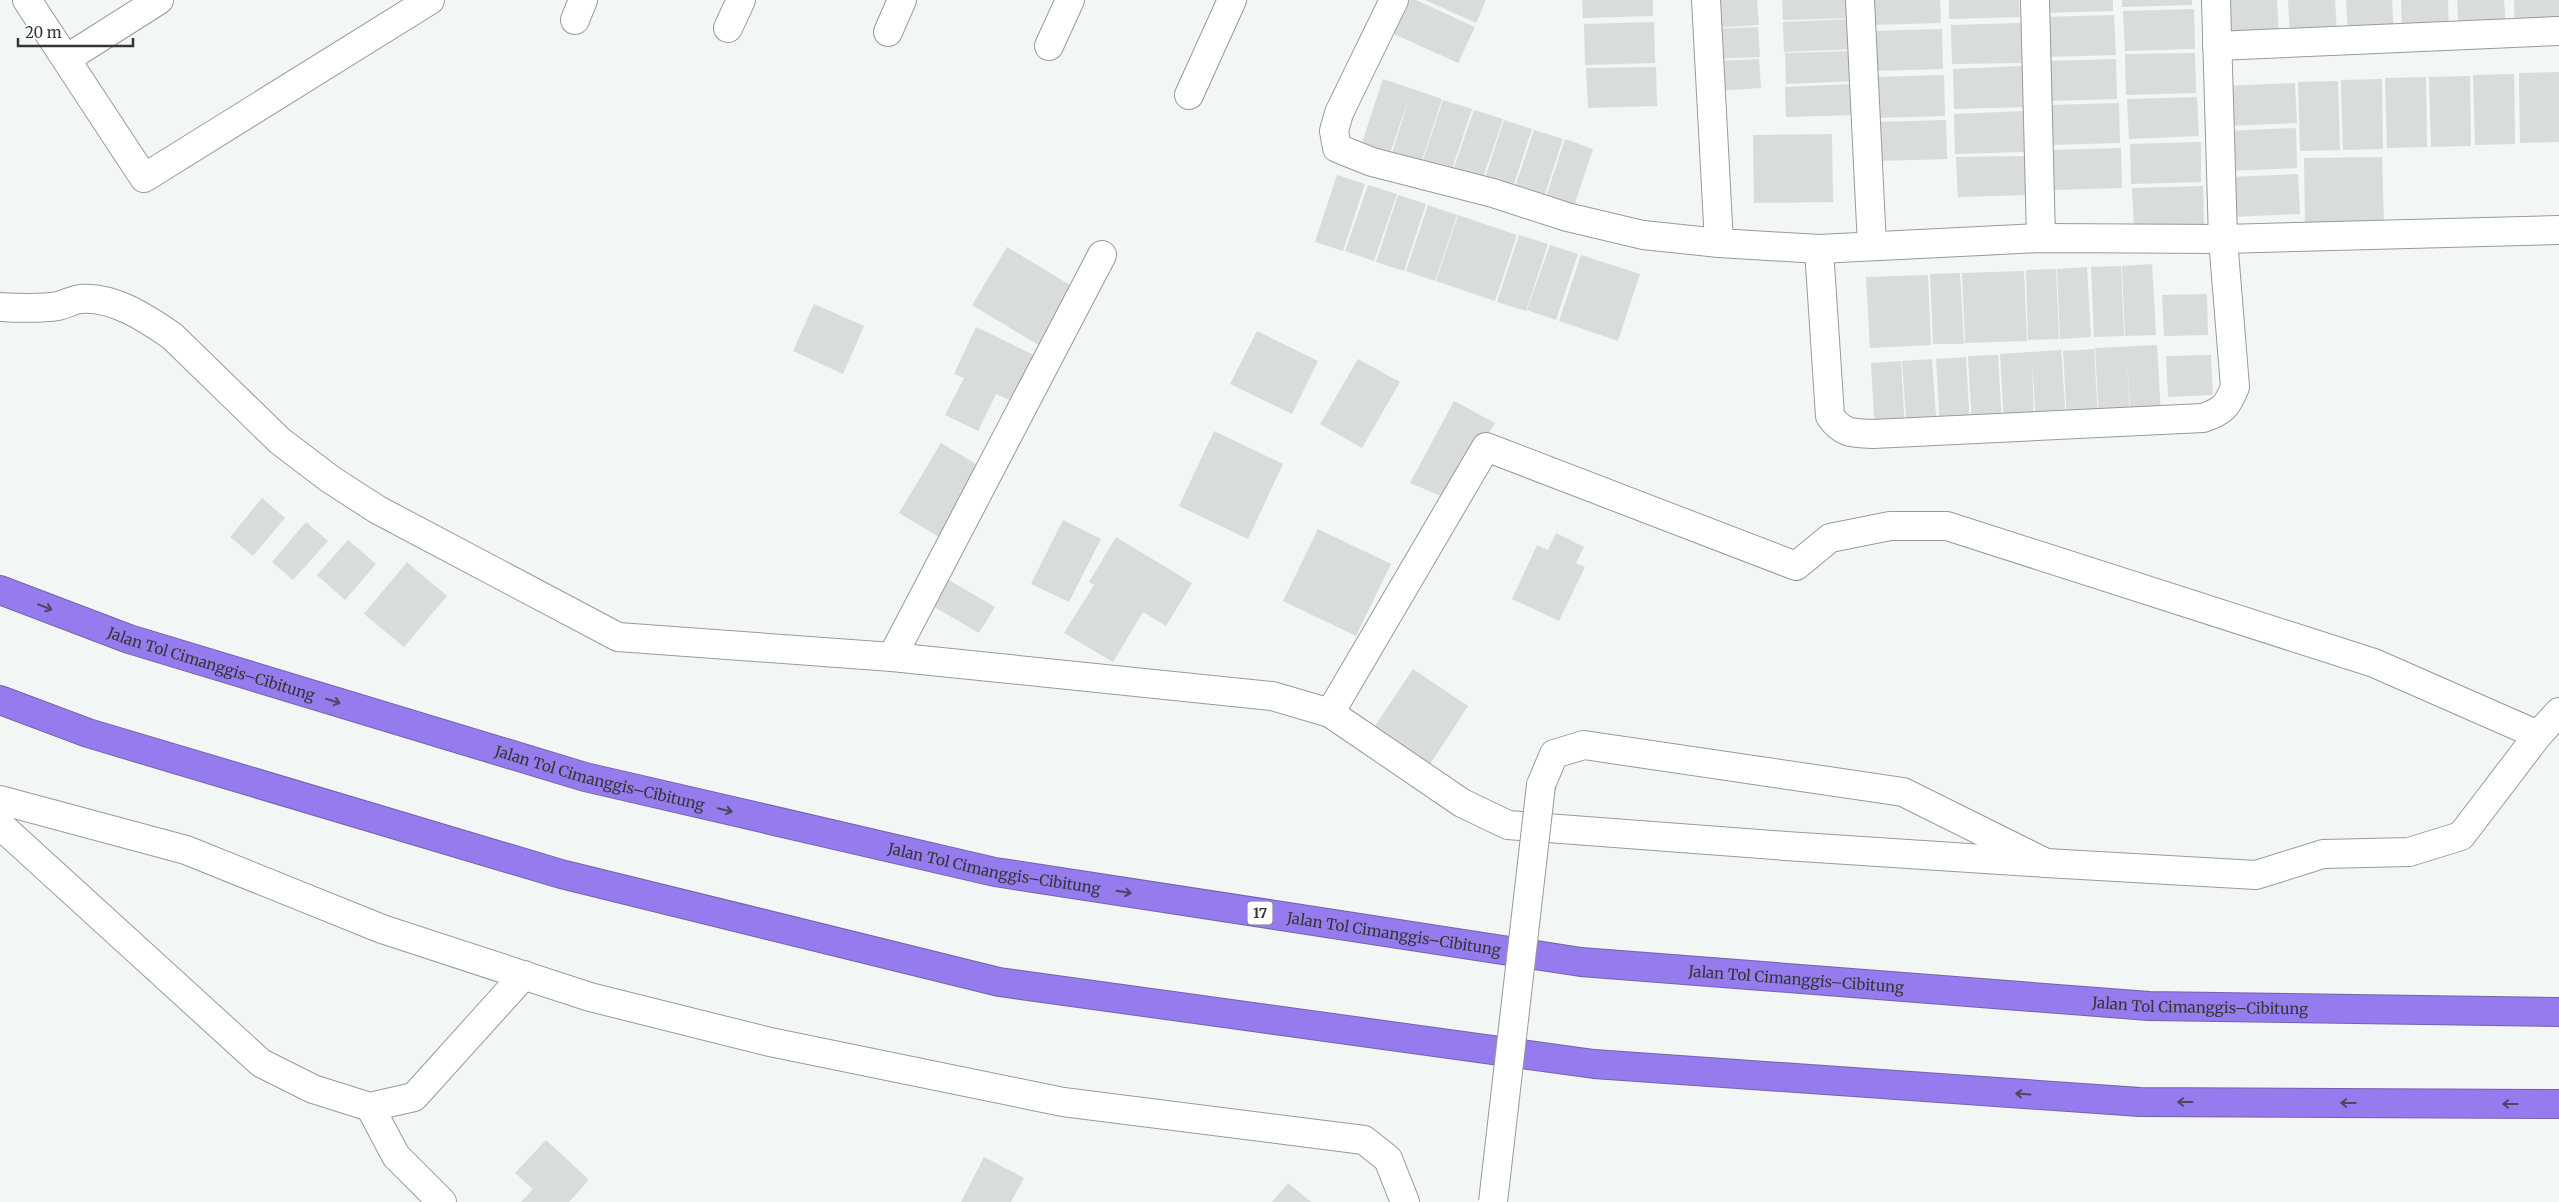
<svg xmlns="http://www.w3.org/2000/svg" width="2559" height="1202" viewBox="0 0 2559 1202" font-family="Merriweather,serif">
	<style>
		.building { fill: #d8dcda }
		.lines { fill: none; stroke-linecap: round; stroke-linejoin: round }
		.street-casing { stroke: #989b99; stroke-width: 30 }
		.highway-casing { stroke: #7363ad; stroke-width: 30 }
		.street { stroke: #fff; stroke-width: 28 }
		.highway { stroke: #957bed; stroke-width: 28 }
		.street-bridge-casing { stroke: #989b99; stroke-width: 30; stroke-linecap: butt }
		.street-bridge { stroke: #fff; stroke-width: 28 }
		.oneway { stroke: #4c4763 }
		.labels { text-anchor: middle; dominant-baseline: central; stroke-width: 4; stroke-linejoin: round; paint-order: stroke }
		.shield { fill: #fff; stroke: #717272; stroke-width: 1 }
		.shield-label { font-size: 14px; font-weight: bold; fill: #343635 }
		.street-label { font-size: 15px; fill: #343635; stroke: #fff }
	</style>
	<rect width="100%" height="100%" fill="#f2f6f4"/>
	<!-- building -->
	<g class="building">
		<path d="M1410,0H1416L1475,27L1458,63L1394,34Z"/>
		<path d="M1425,0H1486L1476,23Z"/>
		<path d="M1582,0H1653V16L1583,18Z"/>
		<path d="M1711,0H1757L1759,25L1712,28Z"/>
		<path d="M1782,0H1853V18L1783,20Z"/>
		<path d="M1869,0H1940L1941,23L1870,25Z"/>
		<path d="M1949,0H2019L2020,17L1949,19Z"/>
		<path d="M2043,0H2113V11L2043,13Z"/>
		<path d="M2122,0H2192V5L2122,7Z"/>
		<path d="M2230,0H2277L2279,37L2232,40Z"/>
		<path d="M2288,0H2335L2337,33L2290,36Z"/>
		<path d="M2346,0H2392L2394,34L2348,36Z"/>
		<path d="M2401,0H2448L2449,32L2402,34Z"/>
		<path d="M2457,0H2504L2506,29L2459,32Z"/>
		<path d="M2514,0H2559V25L2515,28Z"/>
		<path d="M2194,9L2195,49L2125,51L2123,11Z"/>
		<path d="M2114,15L2116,55L2045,57L2044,17Z"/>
		<path d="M1854,19L1855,49L1784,52L1783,22Z"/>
		<path d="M1654,22L1655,63L1585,65L1584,24Z"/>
		<path d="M2021,23L2023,63L1952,64L1951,25Z"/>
		<path d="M1758,27L1760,57L1712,59L1711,29Z"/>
		<path d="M1942,29L1943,69L1873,71L1872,31Z"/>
		<path d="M1855,51L1856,81L1786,84L1785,53Z"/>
		<path d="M2195,53L2196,93L2126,95L2125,54Z"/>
		<path d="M1759,59L1761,88L1714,91L1713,61Z"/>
		<path d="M2116,59L2117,99L2047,101L2046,61Z"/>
		<path d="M2023,66L2025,107L1954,109L1953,69Z"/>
		<path d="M1656,67L1657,106L1588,108L1586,68Z"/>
		<path d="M2559,72V142L2520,143L2519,73Z"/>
		<path d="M2514,74L2515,144L2475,145L2473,75Z"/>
		<path d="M1944,75L1945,116L1874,118L1873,77Z"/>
		<path d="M2470,76L2471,146L2431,147L2429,77Z"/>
		<path d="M2426,77L2427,147L2387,148L2385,78Z"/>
		<path d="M1383,79L1442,99L1420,166L1391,156L1411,93L1389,156L1361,146Z"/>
		<path d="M2382,79L2383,149L2343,150L2341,80Z"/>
		<path d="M2338,81L2340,150L2300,151L2298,82Z"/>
		<path d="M2295,83L2297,123L2226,126L2224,86Z"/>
		<path d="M1855,84L1857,115L1786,117L1785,87Z"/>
		<path d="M2197,97L2199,136L2129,139L2127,99Z"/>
		<path d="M1443,100L1472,109L1450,175L1421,166Z"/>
		<path d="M2119,103L2120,143L2049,145L2048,105Z"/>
		<path d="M1474,110L1503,119L1480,186L1451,176Z"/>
		<path d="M2024,111L2025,152L1955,154L1954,114Z"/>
		<path d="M1504,120L1532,129L1510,196L1482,187Z"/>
		<path d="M1946,120L1947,159L1877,161L1876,122Z"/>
		<path d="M2296,128L2297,168L2227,171L2226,131Z"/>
		<path d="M1534,130L1563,139L1541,206L1512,196Z"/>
		<path d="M1832,134L1833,202L1754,203L1753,135Z"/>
		<path d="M1565,139L1593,149L1571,215L1543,206Z"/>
		<path d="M2201,142V182L2131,184L2130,144Z"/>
		<path d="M2121,148L2122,188L2052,190L2051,150Z"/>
		<path d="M2026,156L2028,195L1958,197L1956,157Z"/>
		<path d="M2382,157L2384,226L2305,227L2304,158Z"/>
		<path d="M2298,174L2300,214L2230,217L2229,177Z"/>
		<path d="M1337,175L1365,184L1343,251L1315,242Z"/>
		<path d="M1368,185L1397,194L1374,261L1345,251Z"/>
		<path d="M2203,186L2204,226L2134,228L2132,188Z"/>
		<path d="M1398,195L1426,204L1404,271L1376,262Z"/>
		<path d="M1428,205L1457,215L1435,281L1406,271Z"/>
		<path d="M1458,215L1517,235L1495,301L1436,281Z"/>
		<path d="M1519,235L1548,244L1526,311L1497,302Z"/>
		<path d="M1550,245L1578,254L1556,320L1527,310Z"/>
		<path d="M1007,247L1075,288L1040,346L972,305Z"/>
		<path d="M1581,255L1640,274L1618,341L1559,321Z"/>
		<path d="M2152,264L2156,335L2125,336L2122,266Z"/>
		<path d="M2121,266L2124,336L2094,337L2091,267Z"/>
		<path d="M2087,267L2091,337L2060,339L2057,269Z"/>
		<path d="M2056,269L2059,339L2028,340L2026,270Z"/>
		<path d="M2024,271L2027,341L1965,343L1962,273Z"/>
		<path d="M1960,273L1964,344H1933L1930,274Z"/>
		<path d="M1928,275L1931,345L1870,348L1866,277Z"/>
		<path d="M2207,294L2208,335L2164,336L2162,295Z"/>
		<path d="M814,304L864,326L843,374L793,351Z"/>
		<path d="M976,327L1042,359L1020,405L996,394L978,431L945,415L964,378L954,374Z"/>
		<path d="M1257,331L1318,361L1292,414L1230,384Z"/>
		<path d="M2157,345L2161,415L2131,417L2127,362L2130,416L2099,418L2095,348Z"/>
		<path d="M2094,349L2098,419L2067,421L2063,351Z"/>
		<path d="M2061,350L2066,421L2036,422L2032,361L2034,422L2004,424L2000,354Z"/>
		<path d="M1998,355L2002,425L1972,426L1968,356Z"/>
		<path d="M2211,355L2213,395L2168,397L2166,356Z"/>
		<path d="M1966,357L1970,427L1940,429L1936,359Z"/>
		<path d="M1358,359L1400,382L1362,448L1320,424Z"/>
		<path d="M1932,359L1937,429L1907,431L1902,361Z"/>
		<path d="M1901,361L1905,431L1875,432L1871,363Z"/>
		<path d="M1454,401L1495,423L1448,499L1410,483Z"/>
		<path d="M1214,431L1283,464L1248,539L1179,506Z"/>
		<path d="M941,443L981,467L939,537L899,513Z"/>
		<path d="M262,498L285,518L253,556L230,537Z"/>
		<path d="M1063,520L1101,539L1069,602L1031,584Z"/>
		<path d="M306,522L328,541L293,580L272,562Z"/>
		<path d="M1318,529L1391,564L1356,636L1283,601Z"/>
		<path d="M1556,533L1584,547L1576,563L1585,567L1559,621L1512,599L1537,545L1548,550Z"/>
		<path d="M1116,537L1192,583L1166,626L1143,612L1113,662L1064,633L1094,585L1089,582Z"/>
		<path d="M348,540L376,564L345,600L317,575Z"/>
		<path d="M407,562L447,596L404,647L364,614Z"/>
		<path d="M947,579L995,607L979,633L931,605Z"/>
		<path d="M1413,669L1468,706L1425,772L1369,735Z"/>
		<path d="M546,1140L588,1179L587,1182L569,1202H521L533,1189L515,1173Z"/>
		<path d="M984,1157L1024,1178L1011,1202H961Z"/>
		<path d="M1288,1183L1311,1202H1272Z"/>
	</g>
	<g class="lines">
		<!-- street casing -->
		<g class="street-casing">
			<g id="street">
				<path d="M27,0L144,178L430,0"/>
				<path d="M1394,0L1339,113L1334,131L1337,148L1372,162L1493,193L1567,217L1643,235L1719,243"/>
				<path d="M1706,0L1719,243L1819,249L2041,238L2223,239L2559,230"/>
				<path d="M1860,0L1872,246"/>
				<path d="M2035,0L2041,238"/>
				<path d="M575,20L583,0"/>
				<path d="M728,28L741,0"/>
				<path d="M888,32L902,0"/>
				<path d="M1049,46L1070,0"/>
				<path d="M2217,46L2559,31"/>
				<path d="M66,59L159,0"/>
				<path d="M1189,95L1232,0"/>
				<path d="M1819,249L1830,416C1842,434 1853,433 1873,434L2203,418C2223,411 2227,407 2235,387L2223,239L2216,0"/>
				<path d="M0,307C18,308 40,309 58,306C66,304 73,300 80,299C113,296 146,318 172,336L280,441L330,479L378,510L618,637L892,657L1272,696L1330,713L1462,803L1508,825L1786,846L2046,863"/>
				<path d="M892,657L1102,255"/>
				<path d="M1330,713L1486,447L1796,566L1830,538L1890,526H1947L2374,663L2538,735"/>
				<path d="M1541,785L1554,754L1584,745L1903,792L2046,863L2256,875L2323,854L2409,852L2461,836L2538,735L2559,712"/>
				<path d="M0,800L186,850L382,929L590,997L770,1042L1063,1102L1364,1140L1388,1159L1405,1202"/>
				<path d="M0,825L261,1063L313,1089L370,1107L414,1097L524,975"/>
				<path d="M370,1107L396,1156L442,1202"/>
			</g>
		</g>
		<!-- highway casing -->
		<g class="highway-casing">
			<g id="highway">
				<path id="s1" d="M0,590L129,639L585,777L995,872L1581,962L2149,1006L2559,1012"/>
				<path d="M0,700L88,733L561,874L999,982L1594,1064L2140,1102L2559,1104"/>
			</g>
		</g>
		<!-- street -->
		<use href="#street" class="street"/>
		<!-- highway -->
		<use href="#highway" class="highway"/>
		<!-- street-bridge casing -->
		<g class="street-bridge-casing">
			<path id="street-bridge" d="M1493,1202L1541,785"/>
		</g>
		<!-- street-bridge -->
		<use href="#street-bridge" class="street-bridge"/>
	</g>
	<!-- one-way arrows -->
	<defs><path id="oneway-shaft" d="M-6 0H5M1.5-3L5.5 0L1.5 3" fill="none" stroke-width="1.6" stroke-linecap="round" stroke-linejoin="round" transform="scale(1.25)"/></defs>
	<g class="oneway">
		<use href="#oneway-shaft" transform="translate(45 607) rotate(21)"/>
		<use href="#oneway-shaft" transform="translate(333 701) rotate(17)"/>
		<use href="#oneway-shaft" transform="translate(725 810) rotate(13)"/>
		<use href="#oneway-shaft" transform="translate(1124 892) rotate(9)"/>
		<use href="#oneway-shaft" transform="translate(2023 1094) rotate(-176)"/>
		<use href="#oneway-shaft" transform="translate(2185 1102) rotate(-180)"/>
		<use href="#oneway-shaft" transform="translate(2348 1103) rotate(-180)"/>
		<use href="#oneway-shaft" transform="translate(2510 1104) rotate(-180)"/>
	</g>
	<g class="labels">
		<!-- shield labels -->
		<rect class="shield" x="1247.5" y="901.5" width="25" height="23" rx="4"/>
		<g class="shield-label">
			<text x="1260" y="913">17</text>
		</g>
		<!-- street labels -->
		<g class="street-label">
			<text stroke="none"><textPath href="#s1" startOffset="224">Jalan Tol Cimanggis–Cibitung</textPath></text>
			<text stroke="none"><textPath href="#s1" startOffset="629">Jalan Tol Cimanggis–Cibitung</textPath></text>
			<text stroke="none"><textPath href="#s1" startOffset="1034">Jalan Tol Cimanggis–Cibitung</textPath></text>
			<text stroke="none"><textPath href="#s1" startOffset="1439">Jalan Tol Cimanggis–Cibitung</textPath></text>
			<text stroke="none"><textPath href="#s1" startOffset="1844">Jalan Tol Cimanggis–Cibitung</textPath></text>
			<text stroke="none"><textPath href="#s1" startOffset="2249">Jalan Tol Cimanggis–Cibitung</textPath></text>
		</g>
	</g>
	<!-- scale -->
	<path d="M18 38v8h115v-8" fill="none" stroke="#343635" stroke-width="2.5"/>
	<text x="25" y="38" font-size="15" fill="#343635" stroke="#ffffff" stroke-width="4" paint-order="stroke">20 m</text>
</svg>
